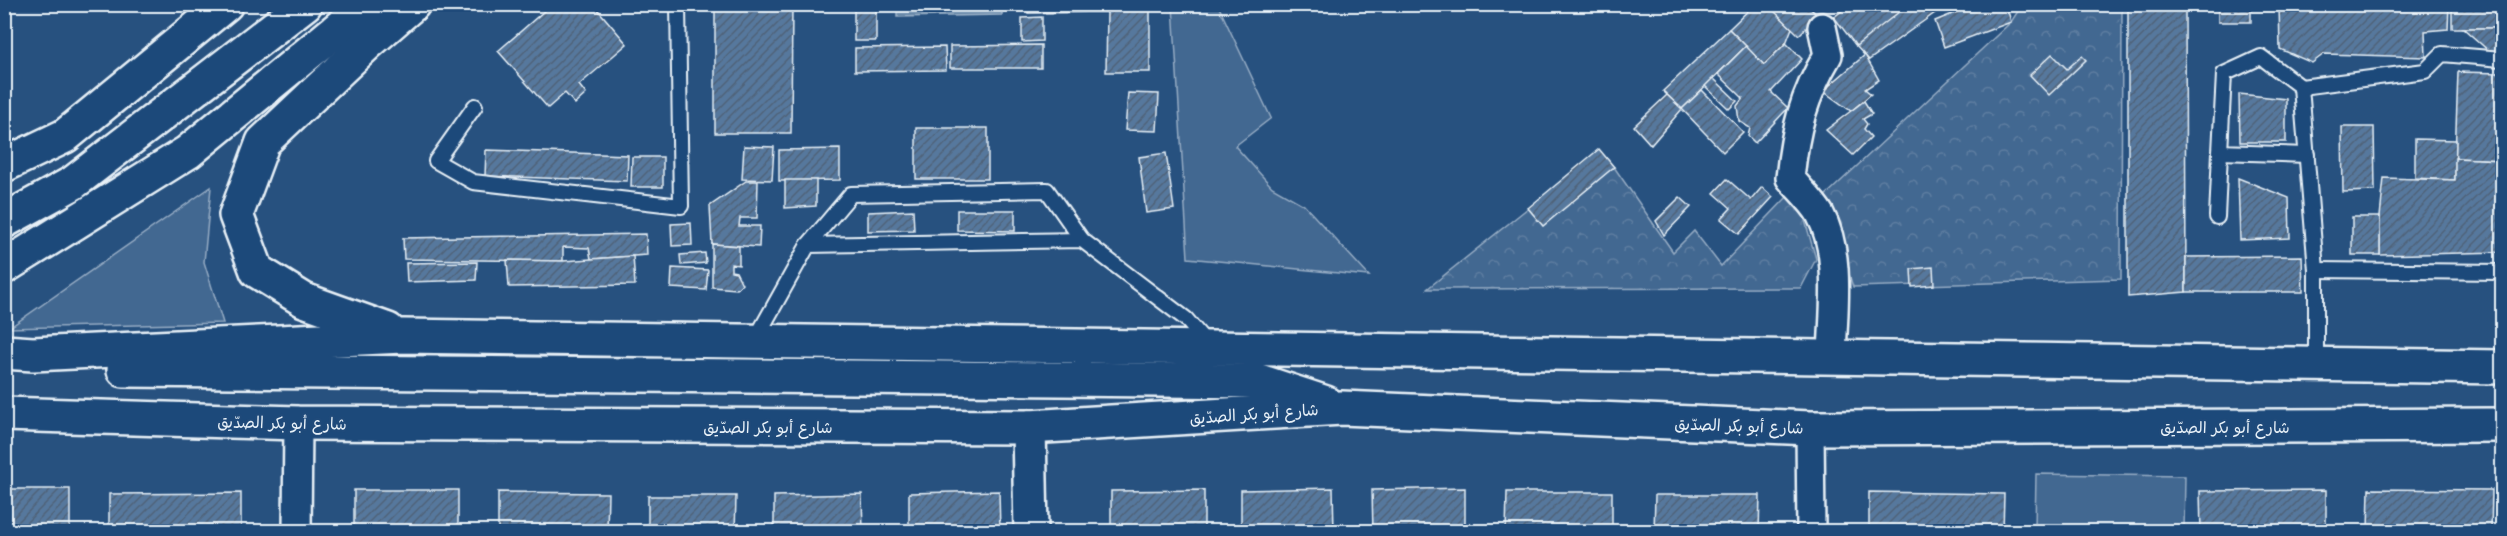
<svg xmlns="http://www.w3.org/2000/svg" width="2507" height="536" viewBox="0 0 2507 536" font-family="Mali,'Playpen Sans Arabic',sans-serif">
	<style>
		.grass { fill: #436891; stroke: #96acc4; stroke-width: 1.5 }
		.forest { fill: url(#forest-crowns); stroke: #96acc4; stroke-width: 1.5 }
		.water { fill: url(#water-waves); stroke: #9db3c9; stroke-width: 1.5 }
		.building { fill: url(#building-hatch); stroke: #e8f1f8; stroke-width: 1.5 }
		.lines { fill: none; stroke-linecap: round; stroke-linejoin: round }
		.service-casing { stroke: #e8f1f8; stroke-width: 18 }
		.minor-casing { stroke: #e8f1f8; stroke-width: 32 }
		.tertiary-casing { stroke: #e8f1f8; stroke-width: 38 }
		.primary-casing { stroke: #e8f1f8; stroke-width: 38 }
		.service { stroke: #1f4a7a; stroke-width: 14 }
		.minor { stroke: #1f4a7a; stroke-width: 27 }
		.tertiary { stroke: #1f4a7a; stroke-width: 33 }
		.primary { stroke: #1f4a7a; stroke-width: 33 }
		.labels { text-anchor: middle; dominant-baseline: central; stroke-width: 5; stroke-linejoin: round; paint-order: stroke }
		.street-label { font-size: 16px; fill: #e8f1f8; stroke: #1f4a7a }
	</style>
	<defs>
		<pattern id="forest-crowns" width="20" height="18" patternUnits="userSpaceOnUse" patternTransform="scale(1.5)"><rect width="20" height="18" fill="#436891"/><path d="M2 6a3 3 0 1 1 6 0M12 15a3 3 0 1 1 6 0" fill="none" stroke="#5e7ea1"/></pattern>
		<pattern id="water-waves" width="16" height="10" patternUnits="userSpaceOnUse" patternTransform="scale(1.5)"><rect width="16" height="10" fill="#6b8aaa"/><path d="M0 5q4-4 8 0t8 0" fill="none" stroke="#5e7388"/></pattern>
		<pattern id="building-hatch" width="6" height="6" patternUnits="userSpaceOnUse" patternTransform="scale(1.5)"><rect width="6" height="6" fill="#57789d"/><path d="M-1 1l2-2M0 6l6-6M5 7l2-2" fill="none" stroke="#4f6278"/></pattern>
	</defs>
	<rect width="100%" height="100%" fill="#27517f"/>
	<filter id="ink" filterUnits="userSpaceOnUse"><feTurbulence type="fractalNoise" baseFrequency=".0167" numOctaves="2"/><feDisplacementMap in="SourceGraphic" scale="12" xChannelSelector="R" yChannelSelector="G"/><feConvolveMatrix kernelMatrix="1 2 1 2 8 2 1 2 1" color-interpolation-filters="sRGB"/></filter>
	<g filter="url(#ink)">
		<!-- grass -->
		<g class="grass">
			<path d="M1173,5H1218L1271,118L1235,146L1272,187L1304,205L1369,276L1188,258Z"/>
			<path d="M211,187L204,262L223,323L9,328Z"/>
			<path d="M2036,474L2185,476L2184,531H2035Z"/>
		</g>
		<!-- forest -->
		<g class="forest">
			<path d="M2022,5H2122L2121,279L1853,287L1825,196L2011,22Z"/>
			<path d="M1614,167L1673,252L1694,231L1721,266L1788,196L1802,210L1816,259L1801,288L1427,289L1528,208L1543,226Z"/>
		</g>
		<!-- water -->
		<path class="water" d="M897,5H1002V15L897,17Z"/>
		<!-- building -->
		<g class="building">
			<path d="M552,4H593L627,44L579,85L586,94L575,104L565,93L548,108L498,51Z"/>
			<path d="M715,4H792L791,133H715Z"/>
			<rect x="854" y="4" width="22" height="37"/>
			<path d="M1028,4H1150V72H1106L1107,12L1028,13Z"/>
			<path d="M1755,4H1768L1792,28L1786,43L1764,65L1729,29Z"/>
			<path d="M1777,4H1806L1818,16L1799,35L1772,9Z"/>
			<path d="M1851,4H1912L1856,46L1834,17Z"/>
			<path d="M1909,4H1941L1942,8L1869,60L1856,46Z"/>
			<path d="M1977,4H2006L2011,22L1944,47L1935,21Z"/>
			<path d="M2128,4H2185L2186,292L2128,297Z"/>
			<rect x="2218" y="4" width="33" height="18"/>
			<path d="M2279,4H2449L2448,29L2425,31L2426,57L2324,54L2312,63L2280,49Z"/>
			<rect x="2452" y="4" width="50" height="24"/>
			<path d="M1042,17V41L1022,42V18Z"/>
			<path d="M2463,28H2502V52H2490Z"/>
			<path d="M1729,29L1746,46L1682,109L1663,91Z"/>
			<path d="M1786,43L1802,59L1771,92L1788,108L1755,143L1748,136L1750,128L1739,121L1737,106L1743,98L1718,74L1746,46L1764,65Z"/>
			<path d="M1041,45V68H950V46Z"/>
			<path d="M945,47L946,70L855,71V48Z"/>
			<path d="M2052,54L2067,69L2082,56L2086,60L2049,95L2030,75Z"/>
			<path d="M1865,55L1879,80L1865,89L1871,94L1851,111L1823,91Z"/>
			<path d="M2458,72L2502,73V160L2455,158Z"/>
			<path d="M1713,78L1737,101L1729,109L1705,86Z"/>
			<path d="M1702,90L1743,132L1723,152L1682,109Z"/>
			<path d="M1128,93L1159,94L1157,131L1125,130Z"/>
			<path d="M2239,94L2286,99V142H2240Z"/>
			<path d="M1667,95L1682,109L1651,145L1634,126Z"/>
			<path d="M1864,101L1872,114L1863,119L1867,124L1864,129L1871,137L1853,155L1826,130Z"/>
			<path d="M2342,127H2374L2375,191L2343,192Z"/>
			<rect x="916" y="128" width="72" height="51"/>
			<path d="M2415,139L2456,140L2455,180L2415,178Z"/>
			<path d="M744,146L774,147L772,180L742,179Z"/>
			<path d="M840,149V180L779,181V150Z"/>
			<path d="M1599,149L1614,167L1543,226L1528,208Z"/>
			<path d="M486,150L628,155L627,181L485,176Z"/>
			<path d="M1166,153L1174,209L1146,213L1139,157Z"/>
			<path d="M632,157H663V187H631Z"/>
			<path d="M2455,158L2502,160V252L2380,255V217L2384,178L2455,180Z"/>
			<path d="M2238,178L2289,198L2290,238L2240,240Z"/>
			<path d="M1727,179L1751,200L1762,187L1773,197L1739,234L1721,219L1731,208L1714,193Z"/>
			<path d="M785,180H816V206L785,208Z"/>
			<path d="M746,181H758L757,218H740L739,226H760L759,247L712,244L710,206Z"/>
			<path d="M1680,197L1691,207L1664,235L1656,221Z"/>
			<path d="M913,210L914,230L868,231V212Z"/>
			<path d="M957,210H1015V231L957,230Z"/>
			<rect x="2352" y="217" width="28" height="38"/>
			<path d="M691,223L692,245L672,246L671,224Z"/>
			<path d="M646,234L647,255L591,259L589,248L563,247V261L404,259L403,238Z"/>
			<path d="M712,244L739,246V265L731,264V271L736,272L742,284L737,289L712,287Z"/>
			<path d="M705,253L706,263L681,265L680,255Z"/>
			<path d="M633,256L635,285L509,287L507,260L563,261Z"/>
			<path d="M2302,256L2303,292H2186V257Z"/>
			<path d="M477,262L476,280L407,282L406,263Z"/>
			<path d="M1933,267L1934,285L1912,287L1911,269Z"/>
			<path d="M672,268L708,270L706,290L671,288Z"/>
			<path d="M1333,488L1334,532H1241V490Z"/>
			<path d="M1465,488V532H1373L1372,490Z"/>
			<rect x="4" y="489" width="66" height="43"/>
			<path d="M2369,489L2492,490L2491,532H2368Z"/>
			<rect x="354" y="490" width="104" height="42"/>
			<path d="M1204,490V532H1111V491Z"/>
			<path d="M2326,490V532H2201L2200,491Z"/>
			<path d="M999,491L1000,532H909V493Z"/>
			<path d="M498,492L608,493L607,532H498Z"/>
			<path d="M1507,492H1612V532H1506Z"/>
			<path d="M1869,492L2004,494L2003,532H1869Z"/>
			<path d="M241,493V532H109V494Z"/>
			<path d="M862,494L863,532H774V496Z"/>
			<path d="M1655,495H1760L1759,532H1654Z"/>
			<path d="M648,496H736L735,532H648Z"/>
		</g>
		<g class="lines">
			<!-- service casing -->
			<g class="service-casing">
				<g id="service">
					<path d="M2301,87L2261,57L2224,74L2220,152L2307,155"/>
					<path d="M475,106L436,161L473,182L681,206L678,4"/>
					<path d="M2217,217L2220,152"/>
					<path d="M808,245L851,194L1047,190L1082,240"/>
					<path d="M2316,270L2502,272"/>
					<path d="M755,340L808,245L1082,240L1186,319L1207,344"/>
					<path d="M2316,364V270L2301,87L2425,71L2442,54L2502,59"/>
				</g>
			</g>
			<!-- minor casing -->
			<g class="minor-casing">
				<g id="minor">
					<path d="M1822,27L1828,55C1803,97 1795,130 1790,178C1800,190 1813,202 1820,214C1842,255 1833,312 1832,357"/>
					<path d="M1810,428L1811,532"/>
					<path d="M297,532L298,423"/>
				</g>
			</g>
			<!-- tertiary casing -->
			<g class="tertiary-casing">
				<path id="tertiary" d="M1029,427L1031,532"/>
			</g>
			<!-- primary casing -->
			<g class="primary-casing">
				<g id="primary">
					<path d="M4,165L65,136L226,4"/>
					<path d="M4,221L73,183L305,4"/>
					<path d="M4,267L188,152L368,4"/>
					<path d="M388,330L304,300L257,271L236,215L263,142L367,44L413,4"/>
					<path d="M4,352L33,354L403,336L2502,367"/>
					<path d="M124,370L1259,381L1326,403"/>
					<path d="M4,414L298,423L1029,427L1342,408L1810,428L2502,425"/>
				</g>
			</g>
			<!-- service -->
			<use href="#service" class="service"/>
			<!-- minor -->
			<use href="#minor" class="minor"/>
			<!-- tertiary -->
			<use href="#tertiary" class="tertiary"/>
			<!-- primary -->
			<use href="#primary" class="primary"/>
		</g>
	</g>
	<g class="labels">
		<!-- street labels -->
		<g class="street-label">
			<text transform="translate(1254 413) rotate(-4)">شارع أبو بكر الصدّيق</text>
			<text transform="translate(282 422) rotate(1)">شارع أبو بكر الصدّيق</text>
			<text transform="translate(1739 425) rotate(2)">شارع أبو بكر الصدّيق</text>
			<text x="768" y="426">شارع أبو بكر الصدّيق</text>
			<text x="2225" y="426">شارع أبو بكر الصدّيق</text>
		</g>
	</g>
	<!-- margin -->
	<rect width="2507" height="536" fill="none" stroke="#1f4a7a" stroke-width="24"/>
	<rect x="12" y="12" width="2483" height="512" fill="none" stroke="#e8f1f8" stroke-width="2" filter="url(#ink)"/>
</svg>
